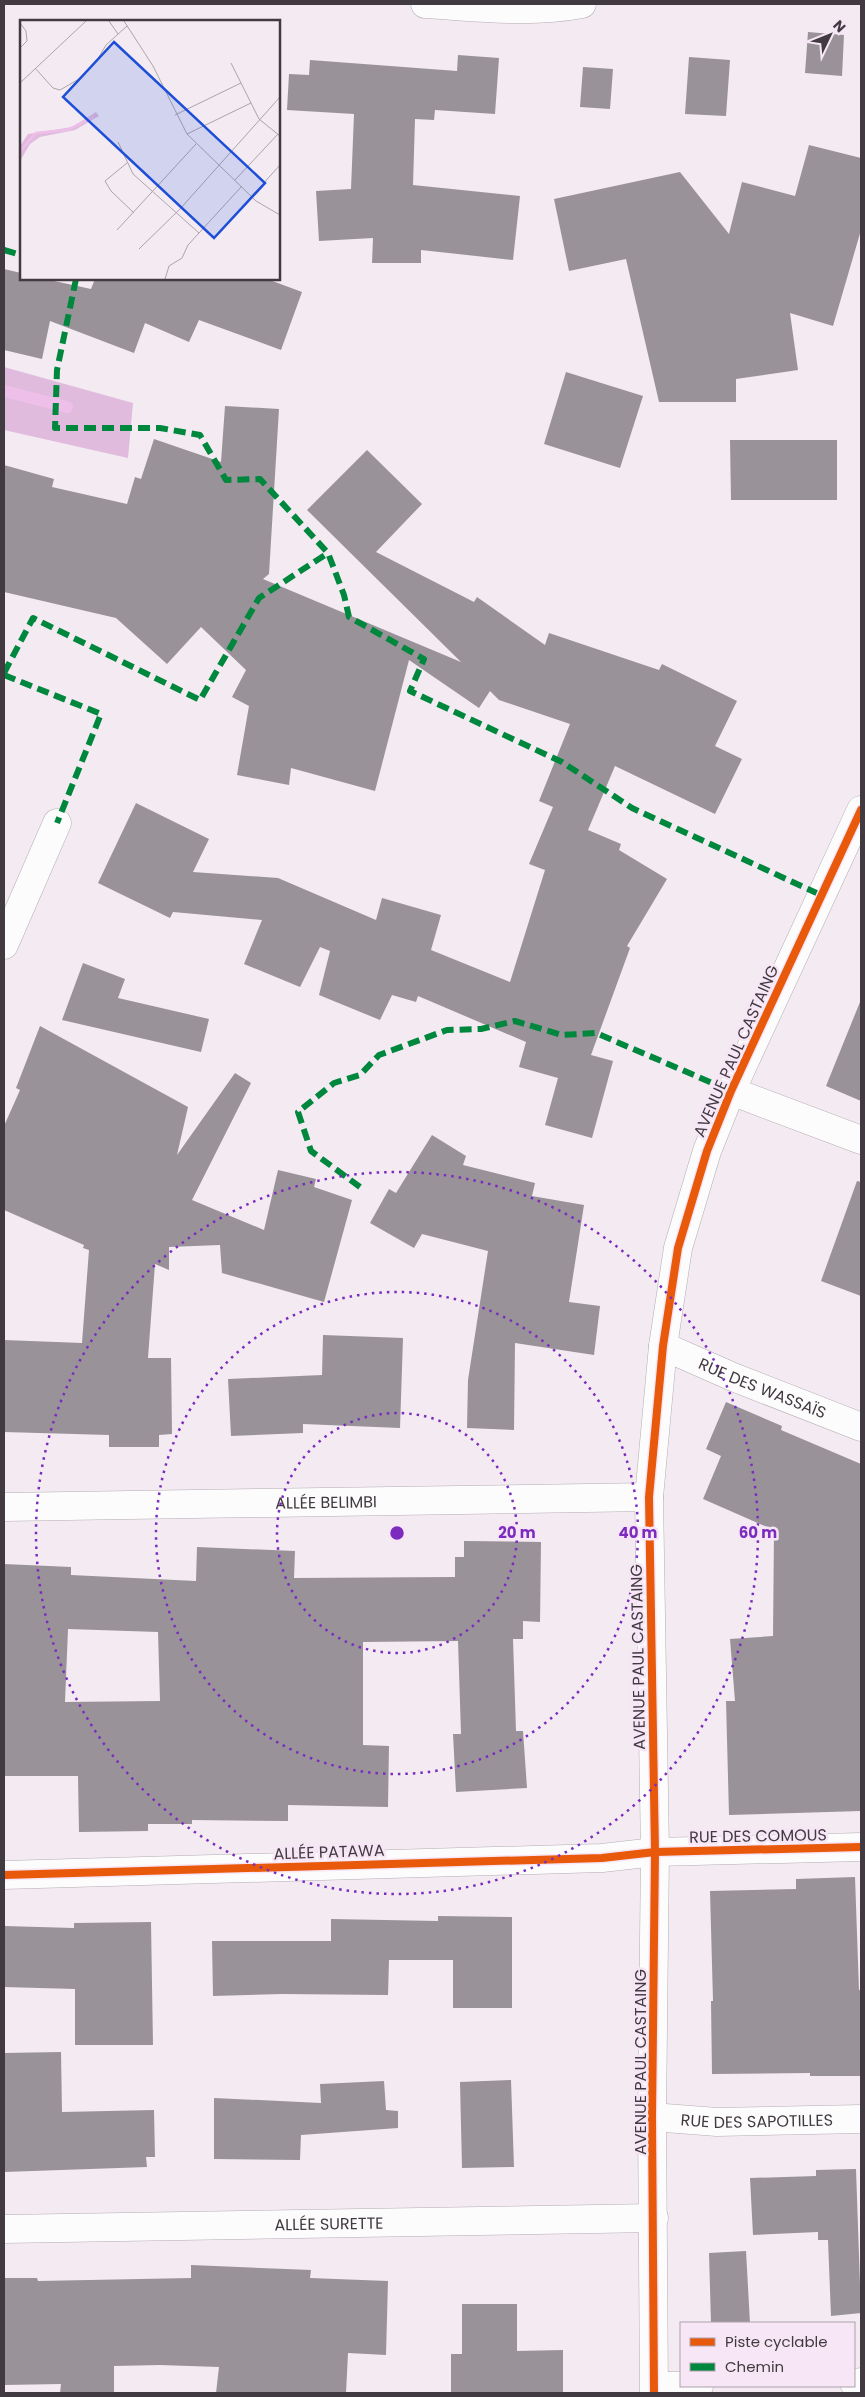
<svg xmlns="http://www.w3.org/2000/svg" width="865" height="2397" viewBox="0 0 865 2397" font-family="Poppins,sans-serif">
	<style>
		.forest { fill: #e0bbdd }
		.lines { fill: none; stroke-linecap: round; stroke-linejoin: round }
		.stream { stroke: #edbfe9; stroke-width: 12 }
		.building { fill: #999399; fill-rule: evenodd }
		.street-casing { stroke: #b4adb3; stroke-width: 29 }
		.street { stroke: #fdfcfd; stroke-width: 28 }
		.quiet { stroke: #00873e; stroke-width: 6; stroke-dasharray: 12 6; stroke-linecap: butt }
		.cycleway-casing { stroke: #f7e6f5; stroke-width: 11 }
		.cycleway { stroke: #e8590c; stroke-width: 8 }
		.ring { fill: none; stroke: #7b2cbf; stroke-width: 2.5; stroke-dasharray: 2.5 5 }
		.labels { text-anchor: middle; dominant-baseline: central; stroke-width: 5; stroke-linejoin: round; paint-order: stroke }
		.street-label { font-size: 16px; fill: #413a40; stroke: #f7e6f5 }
		.inset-river { fill: none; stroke: #edbfe9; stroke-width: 2.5 }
		.inset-road { fill: none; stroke: #aca4ab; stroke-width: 1 }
		.view { fill: #1d4ed8; fill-opacity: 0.15; stroke: #1d4ed8; stroke-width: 2.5 }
		.inset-edge { fill: none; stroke: #413a40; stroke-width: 2.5 }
		.centre { fill: #7b2cbf; stroke: #f7e6f5; stroke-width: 2.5 }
		.ring-label { font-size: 15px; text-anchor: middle; font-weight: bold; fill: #7b2cbf; stroke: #f7e6f5; stroke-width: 5; stroke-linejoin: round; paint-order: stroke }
	</style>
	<rect width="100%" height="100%" fill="#f3eaf2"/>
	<!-- forest -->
	<path class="forest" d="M4,367L133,403L128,458L4,430Z"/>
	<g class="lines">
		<!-- stream -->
		<path class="stream" d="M4,391L67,407"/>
	</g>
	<!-- building -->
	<g class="building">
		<path d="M808,32L844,35L842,76L805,73Z"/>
		<path d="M458,55L499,58L495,114L435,110L434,120L415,119L413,185L520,196L513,260L421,250V263H372L373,238L319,241L316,191L351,189L354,114L287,110L289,74L309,75L310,60L457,71Z"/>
		<path d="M689,57L730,60L726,116L685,114Z"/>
		<path d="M583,67L613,69L610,109L580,107Z"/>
		<path d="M809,145L861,158V230L833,326L790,313L798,370L736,379V402H659L626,259L569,271L554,199L680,172L729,234L742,182L795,196Z"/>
		<path d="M4,269L21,273V279H45L91,289L95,279H267L302,292L281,350L199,320L189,342L145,323L134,353L50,321L42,359L4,350Z"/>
		<path d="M566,372L643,396L620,468L544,444Z"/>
		<path d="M225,406L279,409L269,574L263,579L461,662L307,510L367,450L422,504L376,552L474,602L477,597L545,645L549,633L659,670L662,664L737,701L715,746L742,759L715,814L615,766L588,830L621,844L619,850L667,879L627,946L630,948L591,1055L613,1061L592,1138L545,1125L558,1078L519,1067L526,1042L418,996L416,1002L392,995L380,1020L319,995L330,951L320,947L300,987L244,964L262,920L173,912L170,918L98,883L136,803L209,839L193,872L278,878L376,920L382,898L441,915L431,950L510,982L545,870L529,864L553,807L539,801L570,724L499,700L490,691L479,708L409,660L375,791L291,768L289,785L237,775L249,706L232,697L246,670L201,627L167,664L116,618L4,592V465L54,479L52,487L127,504L135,477L141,479L154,439L221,462Z"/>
		<path d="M730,440H837V500H731Z"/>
		<path d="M83,963L125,979L118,998L209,1019L201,1052L62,1020Z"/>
		<path d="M860,1002L861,1003V1101L826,1086Z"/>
		<path d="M40,1026L188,1107L177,1155L235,1073L251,1083L192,1200L264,1230L278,1170L316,1179L314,1187L352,1200L324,1302L222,1273L220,1245L169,1247V1270L155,1264L148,1358H171L172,1434L159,1435V1447H109V1435L4,1432V1340L82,1343L89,1250L83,1248L84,1245L4,1210V1126L20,1090L16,1088Z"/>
		<path d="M432,1135L466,1156L463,1165L535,1183L532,1196L584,1205L569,1302L600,1306L594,1355L515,1343L514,1430L467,1428L468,1380L488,1251L422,1234L414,1248L370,1223L389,1189L396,1193Z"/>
		<path d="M857,1181L861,1182V1296L821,1281Z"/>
		<path d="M323,1335L403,1338L400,1428L303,1424V1433L231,1436L228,1379L322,1375Z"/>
		<path d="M726,1402L782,1426L781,1430L861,1464V1811L729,1815L726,1701H735L730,1639L773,1636L774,1530L703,1499L721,1456L706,1449Z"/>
		<path d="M464,1541L541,1542L540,1622L523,1621V1639H513L516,1731H523L527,1788L456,1792L453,1734H461L458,1641L363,1642V1745L389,1746L388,1807L288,1805V1821L192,1820V1824H148V1831L79,1832L78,1776H4V1564L71,1567V1575L196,1581L197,1547L295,1551L294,1578L455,1577V1557H464ZM68,1629L158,1632L160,1701L65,1702Z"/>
		<path d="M855,1877L859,1990H861V2076H810V2073L712,2074L711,2001H713L710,1891L796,1889V1879Z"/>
		<path d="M438,1916L512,1917V2008H453V1960H389L388,1995L282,1994L213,1996L212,1941H331V1919L438,1921Z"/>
		<path d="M151,1922L153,2045H75V1989L4,1987V1926L74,1928V1923Z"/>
		<path d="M61,2052L62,2112L154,2110L155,2157H146L147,2167L4,2172V2053Z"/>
		<path d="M511,2080L514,2167L462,2168L460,2082Z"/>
		<path d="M384,2081L386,2110L398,2111V2128L301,2135L300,2160L214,2159V2098L321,2103L320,2084Z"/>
		<path d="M856,2169L861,2313L831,2316L828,2240H818V2232L753,2235L750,2178L816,2176V2170Z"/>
		<path d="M746,2251L750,2323H711L709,2253Z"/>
		<path d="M191,2265L311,2270L310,2278L388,2281L386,2355L348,2353L346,2393H216L219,2367L160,2365L114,2366V2393H60L61,2384L4,2385V2278H37L38,2281L191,2278Z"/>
		<path d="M462,2304H517V2351L563,2350V2393H451V2354H462Z"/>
	</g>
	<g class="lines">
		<!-- street casing -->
		<g class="street-casing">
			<g id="street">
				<path d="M425,4C477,7 530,14 582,4"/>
				<path d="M4,945L57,823"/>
				<path d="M731,1091L861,1140"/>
				<path id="s1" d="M663,1346L733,1377L861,1427"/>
				<path id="s2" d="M4,1507L649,1497"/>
				<path d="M4,1875L602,1858L655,1852L861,1847"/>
				<path id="s3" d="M652,2117L717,2122L861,2119"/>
				<path id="s4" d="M4,2229L654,2218"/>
				<path d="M854,2383L861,2382"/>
				<path d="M655,2386H699"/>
				<path d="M654,2393L652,2117L655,1852L649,1497L663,1346L678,1248L707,1151L731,1091L861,810"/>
			</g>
		</g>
		<!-- street -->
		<use href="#street" class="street"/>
		<!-- quiet -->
		<g class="quiet">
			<path d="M4,250L21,255"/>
			<path d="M76,279L57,370L55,428H160L200,435L226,480L260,479L328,553L344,595L349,617L424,659L410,691L562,762L632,808L821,895"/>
			<path d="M4,673L33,618L200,700L259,598L328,553"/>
			<path d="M4,675L101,714L57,823"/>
			<path d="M360,1187L311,1151L298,1112L334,1083L360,1075L379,1055L447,1030L481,1029L515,1021L562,1035L596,1033L731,1091"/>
		</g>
		<!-- cycleway casing -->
		<g class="cycleway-casing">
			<g id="cycleway">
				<path d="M4,1875L602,1858L655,1852L861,1847"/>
				<path d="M654,2393L652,2117L655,1852L649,1497L663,1346L678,1248L707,1151L731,1091L861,810"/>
			</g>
		</g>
		<!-- cycleway -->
		<use href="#cycleway" class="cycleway"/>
	</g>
	<!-- distance rings -->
	<g class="ring">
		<circle cx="397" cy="1533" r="120"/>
		<circle cx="397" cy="1533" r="241"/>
		<circle cx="397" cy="1533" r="361"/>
	</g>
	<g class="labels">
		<!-- street labels -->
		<g class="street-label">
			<text transform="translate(736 1051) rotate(-66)">AVENUE PAUL CASTAING</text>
			<text stroke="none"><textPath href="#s1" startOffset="108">RUE DES WASSAÏS</textPath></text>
			<text stroke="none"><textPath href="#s2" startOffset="322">ALLÉE BELIMBI</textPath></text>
			<text transform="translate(638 1657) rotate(-91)">AVENUE PAUL CASTAING</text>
			<text transform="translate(758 1836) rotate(-1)">RUE DES COMOUS</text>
			<text transform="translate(329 1852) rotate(-2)">ALLÉE PATAWA</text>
			<text transform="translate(640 2062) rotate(-90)">AVENUE PAUL CASTAING</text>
			<text stroke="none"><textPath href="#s3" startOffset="105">RUE DES SAPOTILLES</textPath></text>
			<text stroke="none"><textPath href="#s4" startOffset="325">ALLÉE SURETTE</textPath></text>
		</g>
	</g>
	<!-- overview -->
	<g transform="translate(20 20)">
		<rect width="260" height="260" fill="#f3eaf2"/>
		<path d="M76,92L79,96L55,110L20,117L10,124L0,141V126L8,114L52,107Z" fill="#e0bbdd"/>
		<path class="inset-river" d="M0,131L16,113L47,110L73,97"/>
		<path class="inset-road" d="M89,1L98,14M104,1L133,46L167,114L236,181L260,195M0,3L6,11L7,21L1,27M211,43L239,99L260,116M15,48L33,68L40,70L59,59L76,42L86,25L107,6M0,63L66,1M155,95L221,63M167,114L231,83M98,122L113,154L179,213M107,143L85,161L91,171L114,193M215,160L258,114M232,176L260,145M97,210L176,124M119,229L160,189L260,77M145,259L149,246L162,238L168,225L222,166"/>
		<path class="view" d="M94,22L245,163L194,218L43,77Z"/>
		<rect width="260" height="260" class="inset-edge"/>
	</g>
	<circle cx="397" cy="1533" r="8" class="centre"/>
	<g class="ring-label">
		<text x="517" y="1538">20 m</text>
		<text x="638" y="1538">40 m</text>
		<text x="758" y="1538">60 m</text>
	</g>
	<!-- border -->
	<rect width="865" height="2397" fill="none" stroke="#413a40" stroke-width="10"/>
	<!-- legend -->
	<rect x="680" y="2322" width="175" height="65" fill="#f7e6f5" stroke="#aea1ad"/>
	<rect x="690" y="2338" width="25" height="8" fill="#e8590c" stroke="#aea1ad"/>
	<text x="725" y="2347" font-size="15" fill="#413a40">Piste cyclable</text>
	<rect x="690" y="2363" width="25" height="8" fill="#00873e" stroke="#aea1ad"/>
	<text x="725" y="2372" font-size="15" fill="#413a40">Chemin</text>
	<!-- north arrow -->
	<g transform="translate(830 35) rotate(47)" stroke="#f7e6f5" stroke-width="4" paint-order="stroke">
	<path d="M0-4L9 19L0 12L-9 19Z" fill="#413a40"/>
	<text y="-8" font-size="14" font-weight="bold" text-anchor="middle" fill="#413a40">N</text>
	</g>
</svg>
